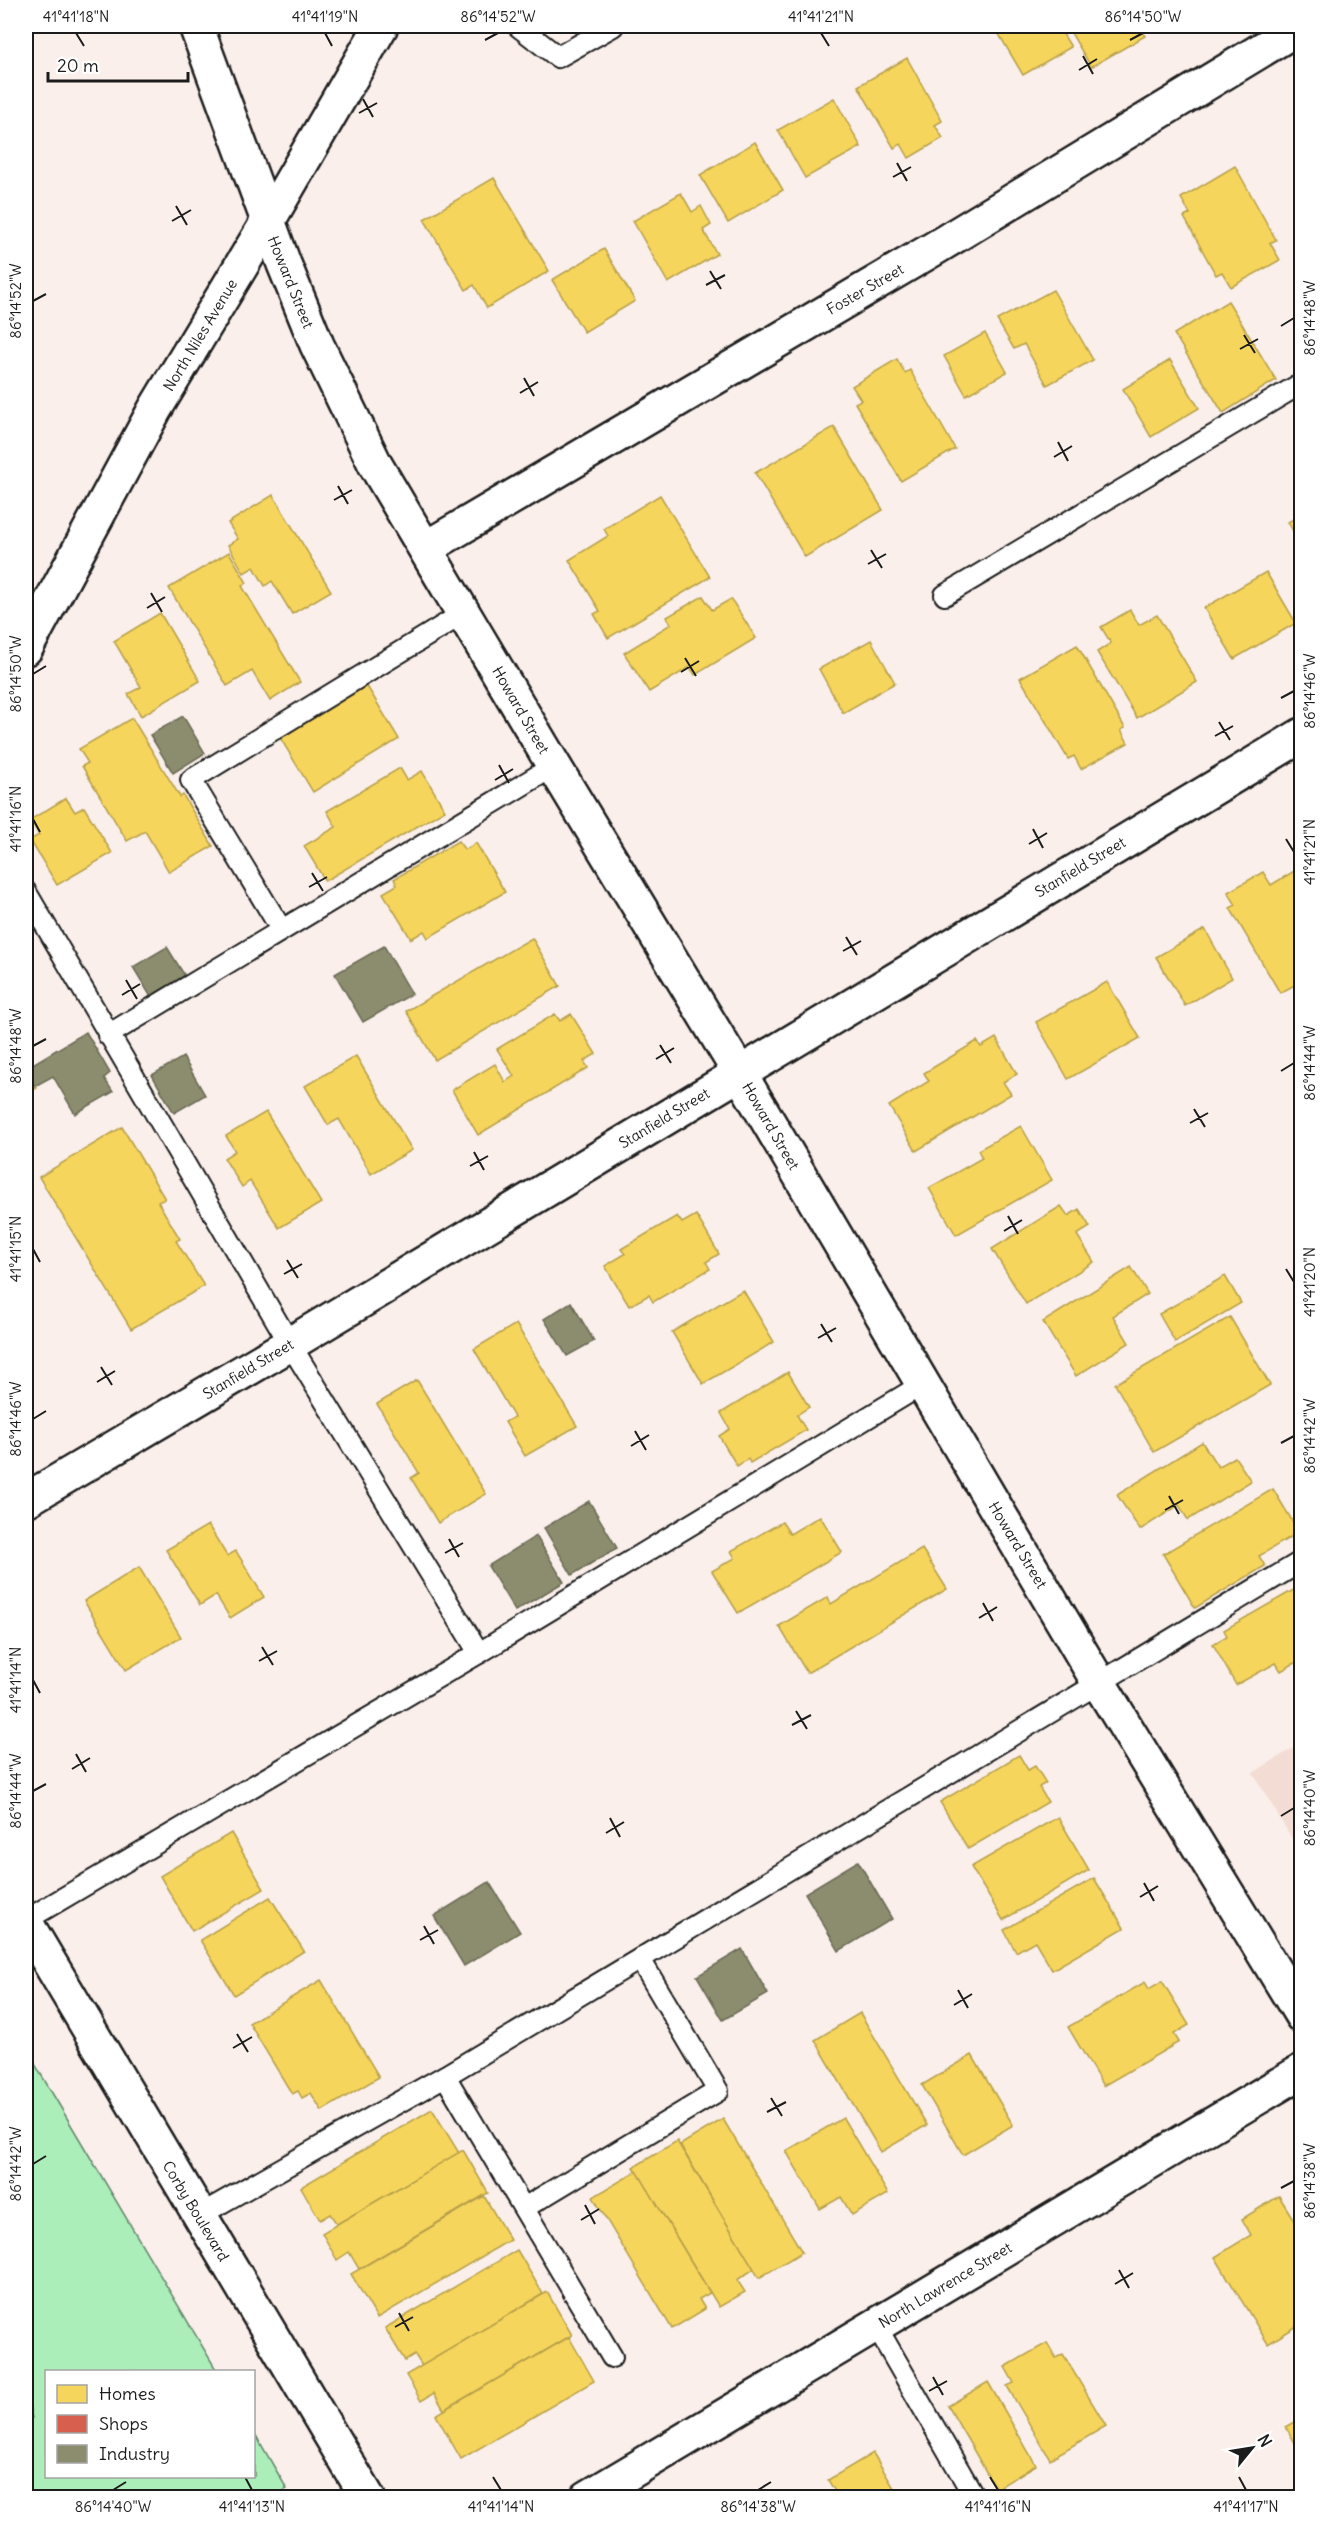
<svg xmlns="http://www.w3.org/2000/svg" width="1327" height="2523" viewBox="0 0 1327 2523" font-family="Delius,sans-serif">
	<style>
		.built { fill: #f3dcd3 }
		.green { fill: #abeeb9; stroke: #64856a; stroke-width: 1.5 }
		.homes { fill: #f6d55c; stroke: #b59e49; stroke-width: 1.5 }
		.shops { fill: #d6604d; stroke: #9e4c3e; stroke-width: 1.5 }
		.industry { fill: #8c8c6e; stroke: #6a6a55; stroke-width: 1.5 }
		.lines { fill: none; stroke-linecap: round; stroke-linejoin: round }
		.service-casing { stroke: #1c1c1c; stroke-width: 24 }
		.minor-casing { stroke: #1c1c1c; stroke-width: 38 }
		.tertiary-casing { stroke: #1c1c1c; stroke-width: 38 }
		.service { stroke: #fff; stroke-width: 20 }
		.minor { stroke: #fff; stroke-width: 33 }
		.tertiary { stroke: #fff; stroke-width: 33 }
		.ticks { fill: none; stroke: #1c1c1c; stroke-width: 2 }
		.labels { text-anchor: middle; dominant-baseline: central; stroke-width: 6; stroke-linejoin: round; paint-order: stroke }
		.street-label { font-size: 15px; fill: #1c1c1c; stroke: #fff }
		.neatline { fill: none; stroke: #1c1c1c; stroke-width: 2 }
		.ticks-label { font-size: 15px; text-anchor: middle; fill: #1c1c1c }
	</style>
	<rect width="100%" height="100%" fill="#faefeb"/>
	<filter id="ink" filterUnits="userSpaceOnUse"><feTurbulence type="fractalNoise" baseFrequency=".0167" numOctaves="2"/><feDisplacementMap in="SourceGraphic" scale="12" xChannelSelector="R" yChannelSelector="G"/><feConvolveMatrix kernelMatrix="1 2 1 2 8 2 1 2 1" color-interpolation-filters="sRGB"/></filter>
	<g filter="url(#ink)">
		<!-- built -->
		<path class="built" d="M1301,1743V1854L1253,1773Z"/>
		<!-- green -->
		<path class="green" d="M26,2049L217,2371L46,2372V2476H254V2432L287,2489L272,2497H26V2420L32,2418L26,2393Z"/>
		<!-- homes -->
		<g class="homes">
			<path d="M994,26H1058L1071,47L1023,75Z"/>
			<path d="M1067,26H1139L1145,36L1091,67Z"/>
			<path d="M907,58L942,121L935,125L943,138L909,158L901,144L894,148L858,86Z"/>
			<path d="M834,98L861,147L805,178L778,130Z"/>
			<path d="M755,142L783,190L728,223L700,175Z"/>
			<path d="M1235,166L1276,240L1270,243L1280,260L1231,287L1222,272L1216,275L1184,217L1190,214L1181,198Z"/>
			<path d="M494,178L549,271L487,308L474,285L466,290L424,219Z"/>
			<path d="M681,193L692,212L701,206L711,225L703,230L717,254L668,283L633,221Z"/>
			<path d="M604,249L635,301L584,332L552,280Z"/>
			<path d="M1053,290L1093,360L1047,385L1024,344L1014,349L997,320Z"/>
			<path d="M1228,301L1276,380L1223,413L1174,334Z"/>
			<path d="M985,333L1007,372L966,395L944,356Z"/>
			<path d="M897,359L905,373L910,370L955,449L901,481L855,403L861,400L852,386Z"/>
			<path d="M1170,360L1199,408L1151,437L1123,389Z"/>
			<path d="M834,427L883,510L805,557L755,473Z"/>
			<path d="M273,495L331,591L292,614L272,581L265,586L254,567L244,573L228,545L238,539L228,523Z"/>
			<path d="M660,495L710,577L608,638L594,614L600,611L569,560L608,536L604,529Z"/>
			<path d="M1302,514V547L1288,522Z"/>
			<path d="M229,552L247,583L242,586L300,682L270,701L252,671L227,686L169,588Z"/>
			<path d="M1266,572L1296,623L1234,659L1204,608Z"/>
			<path d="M703,596L712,610L731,599L756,638L695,675L690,667L649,692L624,653L671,624L667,617Z"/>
			<path d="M1130,610L1139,625L1157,615L1197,682L1137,718L1097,652L1111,643L1101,627Z"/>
			<path d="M160,613L200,681L141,716L128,694L141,687L114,641Z"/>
			<path d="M871,640L895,683L843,713L819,669Z"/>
			<path d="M1077,645L1125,728L1121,730L1128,743L1081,769L1074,756L1068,759L1020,678Z"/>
			<path d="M365,683L399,739L313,792L279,736Z"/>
			<path d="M132,718L180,797L183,795L213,846L169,872L145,831L127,841L82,766L88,763L79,749Z"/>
			<path d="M400,768L407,780L422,771L445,810L325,881L304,846L336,827L327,811Z"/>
			<path d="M66,798L75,812L84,807L112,853L57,885L30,840L39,835L30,820Z"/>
			<path d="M458,841L465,850L476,843L505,892L428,938L424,931L411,939L383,893L397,885L394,879Z"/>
			<path d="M1296,870L1302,879V981L1280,993L1230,908L1236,905L1228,892L1263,872L1271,885Z"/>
			<path d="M1205,929L1232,978L1185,1006L1156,957Z"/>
			<path d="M532,938L560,986L435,1060L406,1011Z"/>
			<path d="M1107,982L1140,1038L1068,1079L1036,1022Z"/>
			<path d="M555,1014L560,1021L571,1014L596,1054L584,1061L588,1068L478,1135L452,1090L495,1064L505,1082L514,1076L497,1049Z"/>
			<path d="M996,1038L1017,1074L1003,1082L1011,1094L916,1151L889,1106L929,1081L924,1073L977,1041L981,1047Z"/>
			<path d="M356,1056L412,1150L371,1174L339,1119L328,1125L305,1086Z"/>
			<path d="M26,1069L37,1088L26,1095Z"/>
			<path d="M266,1112L321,1203L279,1228L250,1181L242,1187L224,1158L235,1151L226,1136Z"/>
			<path d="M1021,1126L1052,1180L956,1235L929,1188L982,1158L978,1150Z"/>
			<path d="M122,1127L165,1199L158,1202L180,1239L176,1241L204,1286L131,1329L39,1177Z"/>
			<path d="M1061,1206L1068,1216L1079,1209L1090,1227L1077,1235L1094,1262L1026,1304L992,1249Z"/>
			<path d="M696,1215L719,1254L706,1262L710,1269L653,1302L649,1295L629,1306L605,1266L625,1254L621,1249L677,1216L682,1223Z"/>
			<path d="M1131,1267L1148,1294L1113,1316L1129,1343L1076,1376L1043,1322Z"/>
			<path d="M1225,1276L1241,1303L1175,1342L1159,1314Z"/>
			<path d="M743,1290L774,1342L703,1384L672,1332Z"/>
			<path d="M1230,1317L1270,1385L1154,1452L1115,1384Z"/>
			<path d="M516,1324L577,1426L525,1456L505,1422L514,1417L474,1349Z"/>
			<path d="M788,1372L809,1407L797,1415L806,1430L750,1463L748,1459L737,1466L719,1436L730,1429L721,1413Z"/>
			<path d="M417,1380L486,1494L438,1523L411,1478L419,1473L377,1404Z"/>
			<path d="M1202,1442L1218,1467L1235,1457L1251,1481L1188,1520L1179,1505L1140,1530L1117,1495Z"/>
			<path d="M1273,1489L1299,1532L1259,1556L1265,1566L1195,1608L1163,1554Z"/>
			<path d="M820,1516L842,1552L738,1613L712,1571L735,1558L731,1551L782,1522L790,1534Z"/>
			<path d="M208,1525L227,1556L236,1551L264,1597L230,1618L216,1595L200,1605L166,1550Z"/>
			<path d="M922,1549L947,1589L807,1673L779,1626L828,1597L831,1604Z"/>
			<path d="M139,1567L181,1637L126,1670L84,1601Z"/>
			<path d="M1297,1588L1302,1595V1659L1281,1671L1276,1663L1236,1685L1213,1644L1227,1636L1224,1630Z"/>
			<path d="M1019,1755L1028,1770L1035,1766L1046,1783L1039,1787L1048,1802L968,1849L940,1802Z"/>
			<path d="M1058,1817L1089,1870L1003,1920L971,1867Z"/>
			<path d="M231,1833L264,1889L192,1931L160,1876Z"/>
			<path d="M1094,1878L1124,1928L1052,1970L1035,1941L1016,1952L1004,1930Z"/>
			<path d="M270,1897L304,1951L234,1995L200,1940Z"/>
			<path d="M321,1980L379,2077L322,2111L311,2093L302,2098L298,2091L292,2094L249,2023Z"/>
			<path d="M1162,1981L1189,2025L1174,2034L1179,2042L1103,2086L1068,2027L1145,1982L1149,1989Z"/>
			<path d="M860,2013L927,2125L881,2152L815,2040Z"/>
			<path d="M972,2055L1013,2125L963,2155L922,2085Z"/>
			<path d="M432,2109L459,2153L337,2224L330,2214L320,2220L301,2187Z"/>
			<path d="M843,2118L888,2194L852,2215L841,2197L820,2209L786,2151Z"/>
			<path d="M723,2119L802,2252L759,2278L680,2145Z"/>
			<path d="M677,2141L754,2269L737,2280L745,2292L719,2307L634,2167Z"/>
			<path d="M463,2150L488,2193L359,2269L349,2252L337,2260L322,2233Z"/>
			<path d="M637,2171L710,2293L699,2299L705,2309L672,2329L593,2197Z"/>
			<path d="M484,2196L510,2240L377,2318L351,2274Z"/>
			<path d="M1279,2196L1302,2233V2323L1268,2344L1215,2257L1251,2235L1242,2219Z"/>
			<path d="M517,2250L543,2294L422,2366L415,2355L405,2361L385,2328Z"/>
			<path d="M547,2292L572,2335L444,2410L434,2393L421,2401L406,2375Z"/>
			<path d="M569,2337L594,2381L461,2459L436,2415Z"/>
			<path d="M1047,2343L1056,2358L1063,2354L1106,2426L1050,2459L1007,2386L1014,2383L1005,2367Z"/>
			<path d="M988,2382L1036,2465L996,2489L948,2406Z"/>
			<path d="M1302,2418V2455L1286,2427Z"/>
			<path d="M873,2453L900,2498H839L828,2480Z"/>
		</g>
		<!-- shops -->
		<path class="shops" d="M1302,1831V1849L1294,1835Z"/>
		<!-- industry -->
		<g class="industry">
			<path d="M183,716L205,753L173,773L150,735Z"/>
			<path d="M384,946L412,994L363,1022L335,974Z"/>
			<path d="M167,947L185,976L151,997L133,967Z"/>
			<path d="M86,1032L110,1073L104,1078L113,1092L75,1114L53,1076L35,1086L26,1068Z"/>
			<path d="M183,1057L205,1095L174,1113L152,1075Z"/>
			<path d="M571,1302L594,1341L567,1356L544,1319Z"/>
			<path d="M589,1501L617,1548L572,1575L544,1528Z"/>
			<path d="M536,1536L564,1582L515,1611L488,1566Z"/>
			<path d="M858,1861L892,1919L839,1951L805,1893Z"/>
			<path d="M489,1882L520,1932L464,1966L434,1916Z"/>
			<path d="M742,1949L768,1994L723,2020L697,1976Z"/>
		</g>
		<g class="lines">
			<!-- service casing -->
			<g class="service-casing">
				<g id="service">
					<path d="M518,26L558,57L613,26"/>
					<path d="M945,595L1302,383"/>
					<path d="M26,892L290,1344L479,1653"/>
					<path d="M281,929L191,780L464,613"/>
					<path d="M108,1035L554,766"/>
					<path d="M26,1920L479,1653L923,1384"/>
					<path d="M445,2076L612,2357"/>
					<path d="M524,2208L718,2091L640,1959"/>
					<path d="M198,2216L445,2076L1302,1561"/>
					<path d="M876,2326L975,2498"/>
				</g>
			</g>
			<!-- minor casing -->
			<g class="minor-casing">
				<g id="minor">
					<path d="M267,223L381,26"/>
					<path d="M426,548L935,248L1301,26"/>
					<path d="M26,1500L290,1344L1302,735"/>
					<path d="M26,1923L368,2498"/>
					<path d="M587,2498L1302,2071"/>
				</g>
			</g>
			<!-- tertiary casing -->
			<g class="tertiary-casing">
				<g id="tertiary">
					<path d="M196,26L284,264L317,345L376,466L554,766L739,1072L1099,1683L1302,2016"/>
					<path d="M26,648L155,409L267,223"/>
				</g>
			</g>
			<!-- service -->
			<use href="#service" class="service"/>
			<!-- minor -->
			<use href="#minor" class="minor"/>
			<!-- tertiary -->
			<use href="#tertiary" class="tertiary"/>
		</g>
	</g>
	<!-- ticks -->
	<path class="ticks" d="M76,33L84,46M325,33L332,46M821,33L829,46M485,40L498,33M1130,40L1143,33M1083,56L1093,74M1079,70L1097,59M363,99L373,117M359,113L377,103M897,163L907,181M893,177L911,167M176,206L187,225M172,221L191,210M710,271L721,289M706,285L725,275M33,301L46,294M1281,326L1294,318M1244,335L1255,353M1240,349L1258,339M524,378L534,396M520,393L538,382M1058,442L1068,461M1054,457L1072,446M338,486L348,504M334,500L352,490M871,550L882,568M868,564L886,554M151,593L162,612M147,608L165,597M685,658L696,676M681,672L699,661M33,674L46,666M1281,698L1294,691M1219,722L1230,740M1215,736L1233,726M499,765L509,783M495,780L513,769M33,819L40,832M1033,829L1043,848M1286,839L1294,852M1029,844L1047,833M312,873L323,891M309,887L327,877M846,937L857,955M843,951L861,941M126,980L137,999M122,995L140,984M660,1045L671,1063M33,1046L46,1039M656,1059L674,1048M1281,1071L1294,1063M1194,1109L1205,1127M1190,1123L1208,1113M474,1152L484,1170M470,1166L488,1156M1008,1216L1018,1234M1004,1231L1022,1220M33,1249L40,1262M287,1260L298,1278M1286,1269L1294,1282M284,1274L302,1264M821,1324L832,1342M818,1338L836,1328M101,1367L112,1385M97,1382L115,1371M33,1419L46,1411M635,1431L646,1450M1281,1443L1294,1436M631,1446L649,1435M1169,1496L1179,1514M1165,1510L1183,1500M449,1539L459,1557M445,1553L463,1543M983,1603L993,1621M979,1618L997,1607M262,1647L273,1665M259,1661L277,1651M33,1680L40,1693M796,1711L807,1729M792,1725L811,1715M76,1754L86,1772M72,1769L90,1758M33,1791L46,1784M1281,1816L1294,1808M610,1818L620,1837M606,1833L624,1822M1144,1883L1154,1901M1140,1897L1158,1886M424,1926L434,1944M420,1940L438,1930M958,1990L968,2008M954,2005L972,1994M237,2034L248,2052M233,2048L252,2037M771,2098L782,2116M767,2112L786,2102M33,2164L46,2156M1281,2188L1294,2181M585,2205L595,2224M581,2220L599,2209M1119,2270L1129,2288M1115,2284L1133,2273M399,2313L409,2331M395,2327L413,2317M933,2377L943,2395M929,2391L947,2381M245,2477L252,2490M493,2477L501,2490M990,2477L998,2490M1239,2477L1246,2490M113,2490L126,2482M758,2490L771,2482"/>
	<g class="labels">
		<!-- street labels -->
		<g class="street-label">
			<text transform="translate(291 282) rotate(68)">Howard Street</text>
			<text transform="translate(865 289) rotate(-30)">Foster Street</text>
			<text transform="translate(200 335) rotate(-59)">North Niles Avenue</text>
			<text transform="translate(521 710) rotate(60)">Howard Street</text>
			<text transform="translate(1080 867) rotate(-31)">Stanfield Street</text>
			<text transform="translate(664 1118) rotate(-31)">Stanfield Street</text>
			<text transform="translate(771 1126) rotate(60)">Howard Street</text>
			<text transform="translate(248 1369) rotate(-31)">Stanfield Street</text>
			<text transform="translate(1018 1545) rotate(59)">Howard Street</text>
			<text transform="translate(196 2211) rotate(59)">Corby Boulevard</text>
			<text transform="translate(945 2285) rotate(-31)">North Lawrence Street</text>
		</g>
	</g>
	<!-- margin -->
	<rect width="1327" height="2523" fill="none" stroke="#fff" stroke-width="66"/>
	<!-- legend -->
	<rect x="45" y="2370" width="210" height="108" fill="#ffffff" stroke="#a4a4a4" stroke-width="1.5"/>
	<rect x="57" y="2385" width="30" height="18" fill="#f6d55c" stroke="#a4a4a4" stroke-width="1.5"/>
	<text x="99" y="2400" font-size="18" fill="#1c1c1c">Homes</text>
	<rect x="57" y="2415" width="30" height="18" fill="#d6604d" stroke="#a4a4a4" stroke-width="1.5"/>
	<text x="99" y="2430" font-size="18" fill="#1c1c1c">Shops</text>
	<rect x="57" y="2445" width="30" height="18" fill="#8c8c6e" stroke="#a4a4a4" stroke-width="1.5"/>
	<text x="99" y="2460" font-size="18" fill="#1c1c1c">Industry</text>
	<!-- north arrow -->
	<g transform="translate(1252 2448) rotate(60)" stroke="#ffffff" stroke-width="4.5" paint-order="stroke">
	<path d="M0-4.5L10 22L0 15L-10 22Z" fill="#1c1c1c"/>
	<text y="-9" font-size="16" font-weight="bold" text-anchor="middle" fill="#1c1c1c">N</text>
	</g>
	<!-- scale -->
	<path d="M48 72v9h140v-9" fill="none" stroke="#1c1c1c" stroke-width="3"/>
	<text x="57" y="72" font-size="18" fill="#1c1c1c" stroke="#ffffff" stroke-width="4.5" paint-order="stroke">20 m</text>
	<rect x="33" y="33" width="1261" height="2457" class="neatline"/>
	<g class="ticks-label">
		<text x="76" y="22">41°41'18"N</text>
		<text x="325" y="22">41°41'19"N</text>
		<text x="498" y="22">86°14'52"W</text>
		<text x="821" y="22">41°41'21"N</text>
		<text x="1143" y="22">86°14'50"W</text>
		<text transform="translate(16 301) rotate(-90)" y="5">86°14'52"W</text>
		<text transform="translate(1310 318) rotate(-90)" y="5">86°14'48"W</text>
		<text transform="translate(16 674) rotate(-90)" y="5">86°14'50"W</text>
		<text transform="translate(1310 691) rotate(-90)" y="5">86°14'46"W</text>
		<text transform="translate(16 819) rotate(-90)" y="5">41°41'16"N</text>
		<text transform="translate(1310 852) rotate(-90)" y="5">41°41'21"N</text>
		<text transform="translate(16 1046) rotate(-90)" y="5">86°14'48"W</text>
		<text transform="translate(1310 1063) rotate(-90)" y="5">86°14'44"W</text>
		<text transform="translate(16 1249) rotate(-90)" y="5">41°41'15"N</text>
		<text transform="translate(1310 1282) rotate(-90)" y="5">41°41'20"N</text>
		<text transform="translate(16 1419) rotate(-90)" y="5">86°14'46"W</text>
		<text transform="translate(1310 1436) rotate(-90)" y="5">86°14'42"W</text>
		<text transform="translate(16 1680) rotate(-90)" y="5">41°41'14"N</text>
		<text transform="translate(16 1791) rotate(-90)" y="5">86°14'44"W</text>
		<text transform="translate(1310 1808) rotate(-90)" y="5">86°14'40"W</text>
		<text transform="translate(16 2164) rotate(-90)" y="5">86°14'42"W</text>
		<text transform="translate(1310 2181) rotate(-90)" y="5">86°14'38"W</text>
		<text x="113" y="2512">86°14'40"W</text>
		<text x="252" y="2512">41°41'13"N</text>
		<text x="501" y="2512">41°41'14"N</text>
		<text x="758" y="2512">86°14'38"W</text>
		<text x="998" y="2512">41°41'16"N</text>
		<text x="1246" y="2512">41°41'17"N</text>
	</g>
</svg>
